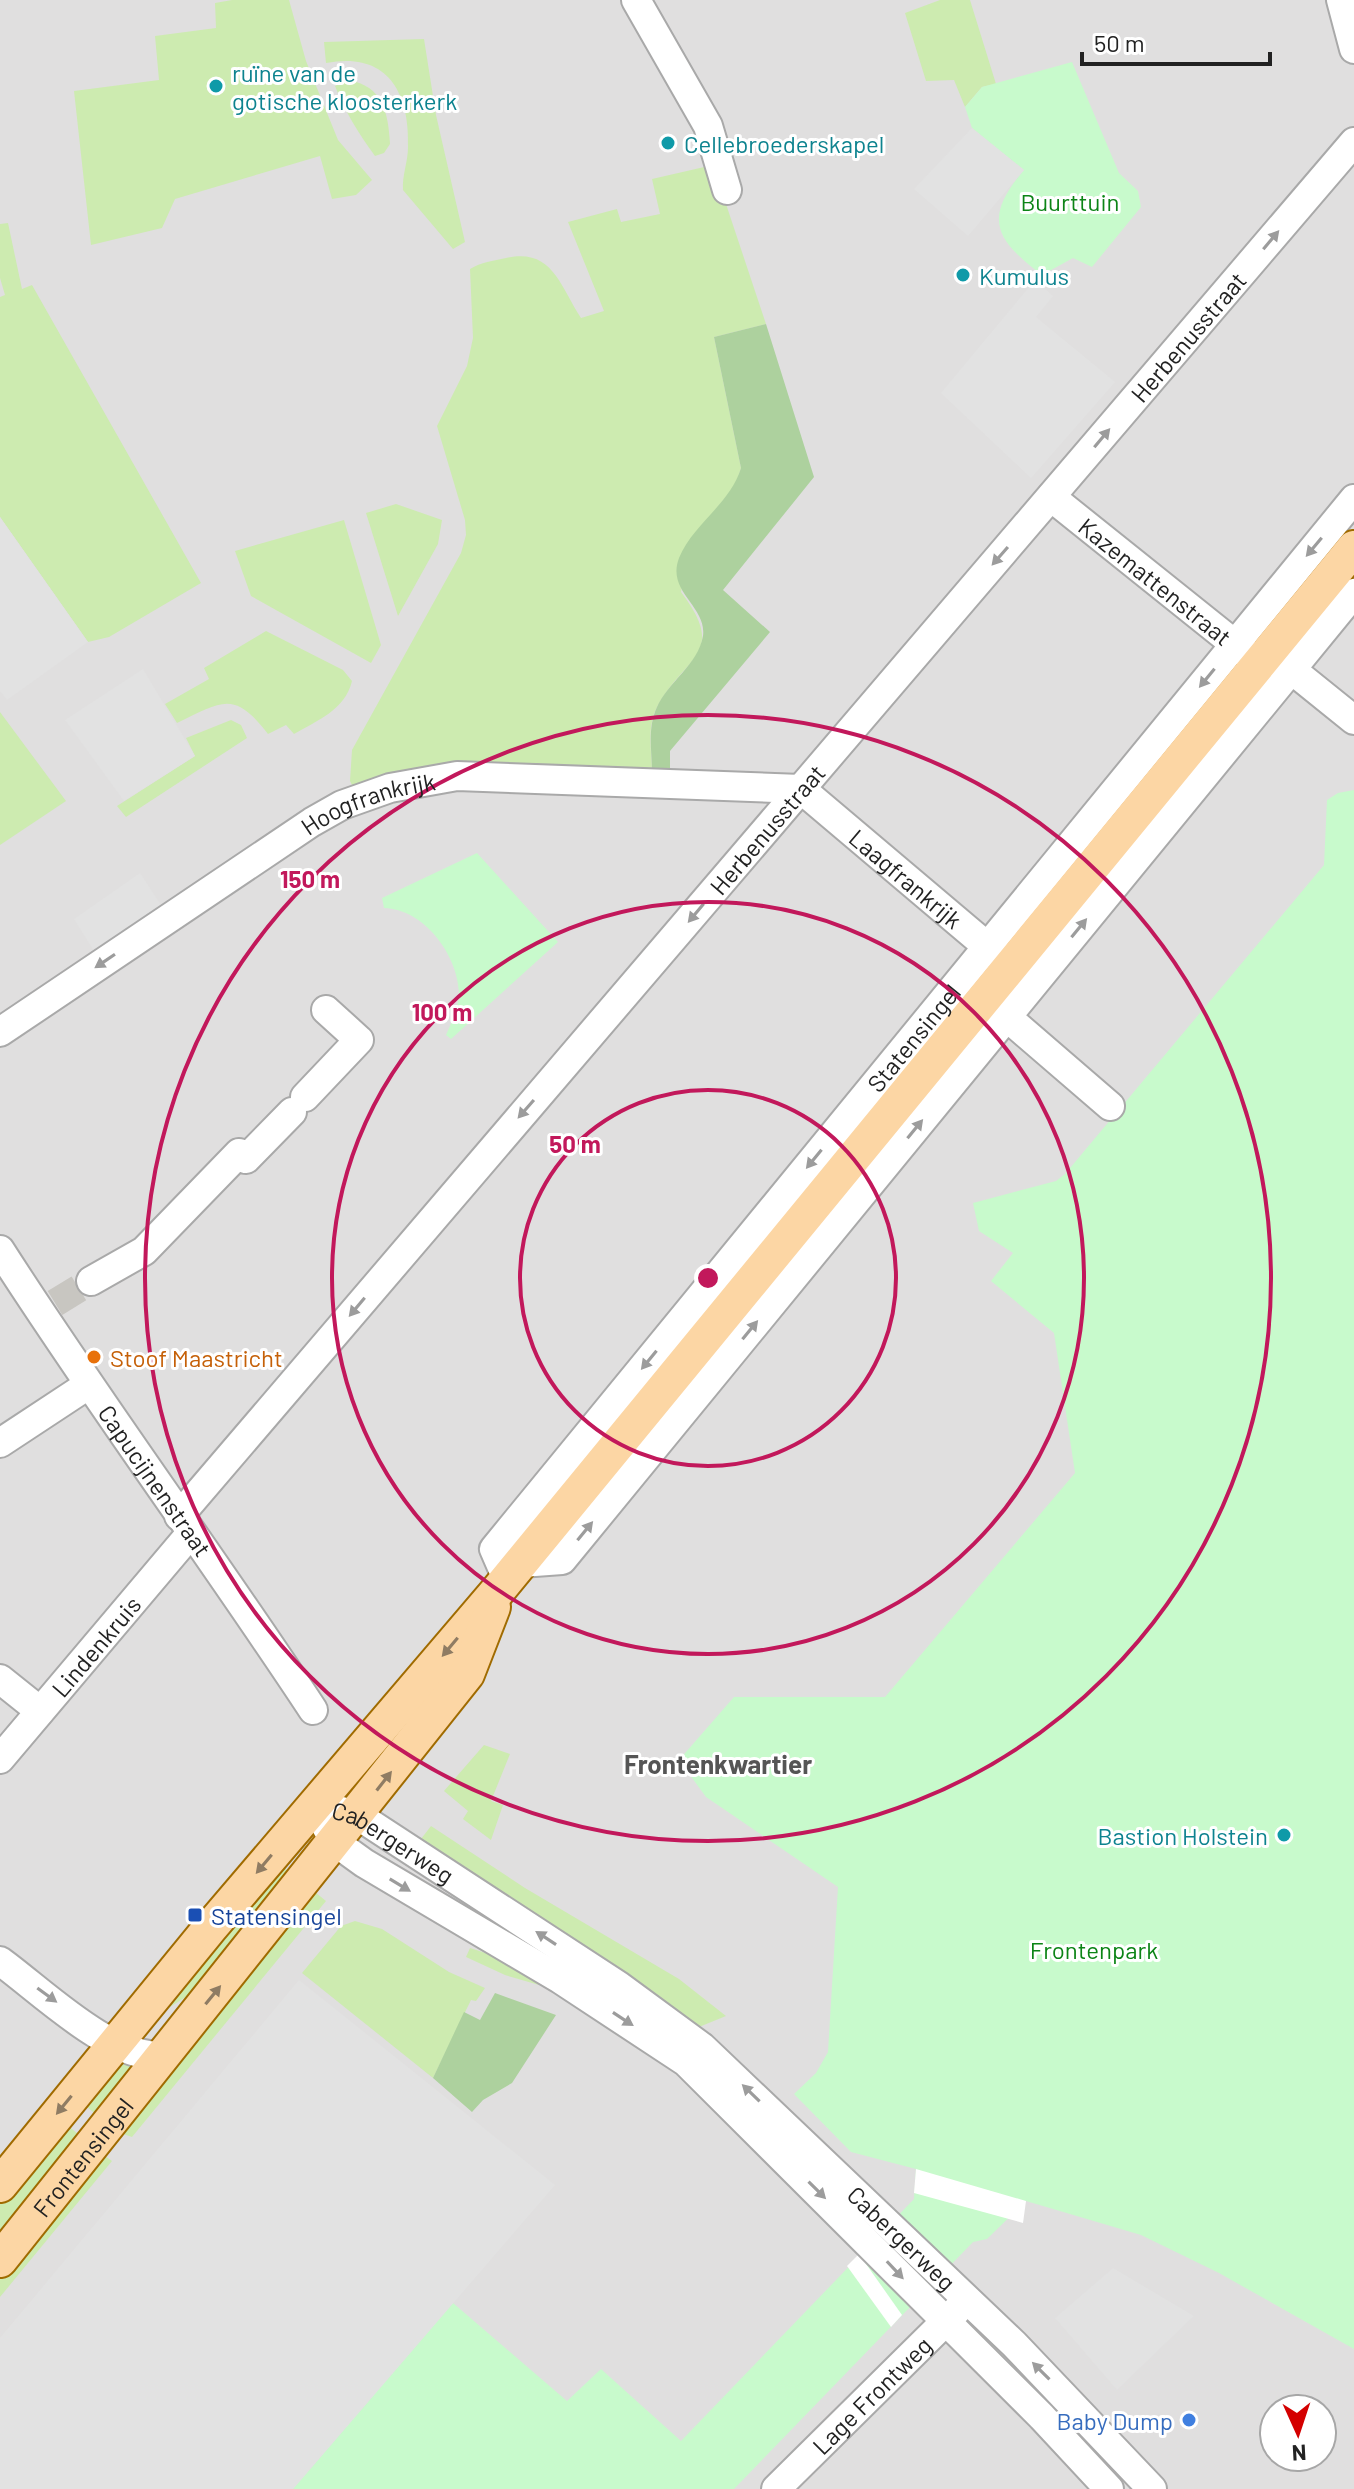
<svg xmlns="http://www.w3.org/2000/svg" width="1354" height="2489" viewBox="0 0 1354 2489" font-family="Barlow,sans-serif">
	<style>
		.residential { fill: #e0dfdf; fill-rule: evenodd }
		.grass { fill: #cdebb0 }
		.forest { fill: #add19e }
		.park { fill: #c8facc }
		.parking { fill: #e2e2e2 }
		.pier { fill: #fff }
		.lines { fill: none; stroke-linecap: round; stroke-linejoin: round }
		.minor-tunnel { stroke: #c8c6c1; stroke-width: 28; stroke-dasharray: 28 14; stroke-linecap: butt }
		.minor-casing { stroke: #a9a9a9; stroke-width: 32 }
		.major-casing { stroke: #a06b00; stroke-width: 38 }
		.minor { stroke: #fff; stroke-width: 28 }
		.major { stroke: #fcd6a4; stroke-width: 34 }
		.oneway { fill: #9c9c9c }
		.oneway2 { fill: #8f7c63 }
		.ring { fill: none; stroke: #c2185b; stroke-width: 4 }
		.culture-dot { fill: #0f9aa8; stroke: #fff; stroke-width: 3 }
		.food-dot { fill: #e8710a; stroke: #fff; stroke-width: 3 }
		.transit-dot { fill: #1a4fb4; stroke: #fff; stroke-width: 3 }
		.shop-dot { fill: #3f7fe0; stroke: #fff; stroke-width: 3 }
		.labels { text-anchor: middle; dominant-baseline: central; stroke-width: 6; stroke-linejoin: round; paint-order: stroke }
		.culture-label { font-size: 24px; fill: #0d838f; stroke: #fff; text-anchor: start }
		.park-label { font-size: 24px; fill: #0c8416; stroke: #fff }
		.street-label { font-size: 24px; fill: #222; stroke: #fff }
		.food-label { font-size: 24px; fill: #c56008; stroke: #fff; text-anchor: start }
		.transit-label { font-size: 24px; fill: #164399; stroke: #fff; text-anchor: start }
		.shop-label { font-size: 24px; fill: #366cbe; stroke: #fff; text-anchor: end }
		.neighbourhood-label { font-size: 26px; font-weight: bold; fill: #555; stroke: #fff }
		.centre { fill: #c2185b; stroke: #fff; stroke-width: 4 }
		.ring-label { font-size: 24px; text-anchor: middle; font-weight: bold; fill: #c2185b; stroke: #fff; stroke-width: 6; stroke-linejoin: round; paint-order: stroke }
	</style>
	<rect width="100%" height="100%" fill="#f2efe9"/>
	<!-- residential -->
	<path class="residential" d="M0,0H1354V2489H0ZM1274,2409H1322V2457H1274Z"/>
	<!-- grass -->
	<g class="grass">
		<path d="M232,0H289L306,61L338,140L372,180L356,195L332,199L320,156L175,199L162,228L91,245L74,91L159,80L155,36L216,28L215,3Z"/>
		<path d="M940,0H970L996,84L982,87L965,107L954,80L926,81L905,13Z"/>
		<path d="M424,39L436,115L465,242L453,249L403,190C402,175 408,162 408,147C410,92 387,51 326,63L324,42Z"/>
		<path d="M348,80C383,86 388,112 390,144L384,153L375,156C359,134 345,112 335,86Z"/>
		<path d="M713,165L766,324L714,337L741,468L735,486L693,537L681,592C728,654 686,655 658,705C646,727 652,750 652,773L355,791L350,781L352,750L461,553L466,535L465,520L437,426L467,366L473,338L470,269C481,262 493,261 506,258C552,248 559,284 581,318L604,311L568,222L617,209L621,222L660,214L652,179Z"/>
		<path d="M8,223L22,289L32,285L201,583L109,637L88,642L0,517V297L5,295L0,278V224Z"/>
		<path d="M396,504L442,520L438,544L398,616L366,513Z"/>
		<path d="M344,520L381,645L371,663L251,596L235,551Z"/>
		<path d="M266,631L343,670L352,681C345,710 318,720 294,734L286,725L268,734C234,690 223,701 177,723L165,704L209,679L204,668Z"/>
		<path d="M0,712L66,801L0,845Z"/>
		<path d="M231,720L241,725L247,738L126,817L117,806L195,756L186,738Z"/>
		<path d="M484,1745L510,1754L491,1801L503,1805L491,1840L463,1819L468,1811L444,1791Z"/>
		<path d="M431,1826L525,1888L679,1979L726,2016L694,2029L626,1975L421,1839Z"/>
		<path d="M276,1861L296,1877L203,1986L159,2014Z"/>
		<path d="M315,1892L326,1901L132,2137L120,2133Z"/>
		<path d="M355,1921L382,1929L449,1972L485,1988L476,2001L471,2000L433,2078L302,1973L341,1926Z"/>
		<path d="M470,1948C493,1956 526,1963 539,1985L505,1975L466,1957Z"/>
		<path d="M118,2057L136,2070L99,2117L80,2101Z"/>
		<path d="M62,2121L83,2138L0,2240V2197Z"/>
		<path d="M102,2154L112,2161L0,2297V2278Z"/>
	</g>
	<!-- forest -->
	<g class="forest">
		<path d="M766,324L814,477L723,590L770,632L670,751V773H652C652,750 647,729 657,707C668,682 698,665 703,636C707,606 666,592 679,558C693,524 730,504 741,468L714,337Z"/>
		<path d="M495,1993L556,2015L512,2083L483,2100L472,2112L433,2078L464,2012L480,2020Z"/>
	</g>
	<!-- park -->
	<g class="park">
		<path d="M1072,62L1119,173L1138,191L1141,207L1092,267L1073,258L1042,275C996,240 982,219 1024,170L972,128L965,107L982,87Z"/>
		<path d="M1354,790V2349L1219,2273L1141,2235L1026,2201L987,2239L973,2242L734,2489H293L453,2303L567,2401L601,2369L681,2441L914,2199L916,2169L851,2152L794,2094L816,2073L828,2052L838,1887L706,1797L679,1760L734,1697H885L1075,1473L1054,1333L991,1281L1013,1253L979,1231L973,1203L1056,1181L1065,1174L1324,865L1327,800L1338,793Z"/>
		<path d="M477,853L558,942L451,1039L446,1035C452,1021 459,1007 459,992C457,953 423,909 384,908L382,898Z"/>
	</g>
	<!-- parking -->
	<g class="parking">
		<path d="M972,128L1024,170L968,236L914,189Z"/>
		<path d="M1035,280L1053,296L1036,317L1115,382L1031,478L941,393Z"/>
		<path d="M0,517L88,642L7,700L0,691Z"/>
		<path d="M143,669L195,756L124,801L65,720Z"/>
		<path d="M140,873L169,917L102,964L74,919Z"/>
		<path d="M299,1980L555,2185L293,2489H0V2338Z"/>
		<path d="M1113,2268L1194,2316L1117,2390L1055,2318Z"/>
	</g>
	<!-- pier -->
	<g class="pier">
		<path d="M916,2169L1026,2201L1023,2223L914,2193Z"/>
		<path d="M859,2254L902,2315L891,2327L847,2266Z"/>
	</g>
	<g class="lines">
		<!-- minor-tunnel -->
		<path class="minor-tunnel" d="M55,1303L91,1281"/>
		<!-- minor casing -->
		<g class="minor-casing">
			<g id="minor">
				<path d="M636,0L708,126L727,190"/>
				<path d="M1341,0L1354,49"/>
				<path id="s1" d="M1051,497L1247,654"/>
				<path d="M1277,658L1354,720"/>
				<path id="s2" d="M801,789L1002,959"/>
				<path d="M994,1006L1110,1106"/>
				<path id="s3" d="M0,1032L312,822L342,805L390,788L457,776L801,789"/>
				<path d="M305,1097L359,1040L326,1010"/>
				<path id="s4" d="M0,1250C100,1406 211,1555 313,1710"/>
				<path d="M91,1281L144,1251L239,1153L246,1159L292,1112"/>
				<path d="M0,1443L88,1385"/>
				<path id="s5" d="M179,1516L1354,142"/>
				<path d="M521,1563L562,1560L1354,593"/>
				<path id="s6" d="M507,1579L494,1549L1354,499"/>
				<path d="M0,1679L40,1711"/>
				<path id="s7" d="M0,1759L191,1533"/>
				<path id="s8" d="M334,1809L357,1815L619,1986L702,2047L1014,2344L1152,2489"/>
				<path d="M324,1823L335,1842L364,1863L560,1979L686,2062L1042,2417L1109,2489"/>
				<path d="M0,1961C44,1993 109,2059 165,2056"/>
				<path id="s9" d="M776,2489L957,2310"/>
			</g>
		</g>
		<!-- major casing -->
		<g class="major-casing">
			<g id="major">
				<path d="M0,2185L210,1928L500,1588L1354,548"/>
				<path id="s10" d="M0,2260L467,1674L493,1607"/>
			</g>
		</g>
		<!-- minor -->
		<use href="#minor" class="minor"/>
		<!-- major -->
		<use href="#major" class="major"/>
	</g>
	<!-- one-way arrows -->
	<defs><path id="oneway-solid" d="M-6-.8H1V-3.2L6.5 0L1 3.2V.8H-6Z" transform="scale(2)"/></defs>
	<g class="oneway">
		<use href="#oneway-solid" transform="translate(1271 240) rotate(-50)"/>
		<use href="#oneway-solid" transform="translate(1102 438) rotate(-50)"/>
		<use href="#oneway-solid" transform="translate(1314 547) rotate(130)"/>
		<use href="#oneway-solid" transform="translate(1000 556) rotate(131)"/>
		<use href="#oneway-solid" transform="translate(1207 678) rotate(129)"/>
		<use href="#oneway-solid" transform="translate(696 913) rotate(130)"/>
		<use href="#oneway-solid" transform="translate(1079 928) rotate(-51)"/>
		<use href="#oneway-solid" transform="translate(105 961) rotate(146)"/>
		<use href="#oneway-solid" transform="translate(526 1109) rotate(131)"/>
		<use href="#oneway-solid" transform="translate(915 1129) rotate(-51)"/>
		<use href="#oneway-solid" transform="translate(814 1159) rotate(129)"/>
		<use href="#oneway-solid" transform="translate(357 1307) rotate(130)"/>
		<use href="#oneway-solid" transform="translate(750 1330) rotate(-51)"/>
		<use href="#oneway-solid" transform="translate(649 1360) rotate(129)"/>
		<use href="#oneway-solid" transform="translate(585 1531) rotate(-51)"/>
		<use href="#oneway-solid" transform="translate(400 1885) rotate(31)"/>
		<use href="#oneway-solid" transform="translate(546 1938) rotate(-147)"/>
		<use href="#oneway-solid" transform="translate(47 1995) rotate(36)"/>
		<use href="#oneway-solid" transform="translate(623 2019) rotate(33)"/>
		<use href="#oneway-solid" transform="translate(751 2093) rotate(-136)"/>
		<use href="#oneway-solid" transform="translate(817 2190) rotate(45)"/>
		<use href="#oneway-solid" transform="translate(895 2270) rotate(47)"/>
		<use href="#oneway-solid" transform="translate(1041 2371) rotate(-135)"/>
	</g>
	<g class="oneway2">
		<use href="#oneway-solid" transform="translate(450 1647) rotate(130)"/>
		<use href="#oneway-solid" transform="translate(384 1781) rotate(-52)"/>
		<use href="#oneway-solid" transform="translate(264 1864) rotate(130)"/>
		<use href="#oneway-solid" transform="translate(213 1995) rotate(-51)"/>
		<use href="#oneway-solid" transform="translate(64 2105) rotate(129)"/>
	</g>
	<!-- distance rings -->
	<g class="ring">
		<circle cx="708" cy="1278" r="188"/>
		<circle cx="708" cy="1278" r="376"/>
		<circle cx="708" cy="1278" r="563"/>
	</g>
	<!-- markers -->
	<g class="culture-dot">
		<circle cx="216" cy="86" r="8"/>
		<circle cx="668" cy="143" r="8"/>
		<circle cx="963" cy="275" r="8"/>
		<circle cx="1284" cy="1835" r="8"/>
	</g>
	<circle class="food-dot" cx="94" cy="1357" r="8"/>
	<rect class="transit-dot" x="187" y="1907" width="16" height="16" rx="4"/>
	<circle class="shop-dot" cx="1189" cy="2420" r="8"/>
	<g class="labels">
		<!-- culture labels -->
		<g class="culture-label">
			<text x="232" y="72">ruïne van de<tspan x="232" dy="28">gotische kloosterkerk</tspan></text>
			<text x="684" y="143">Cellebroederskapel</text>
			<text x="979" y="275">Kumulus</text>
			<text x="1268" y="1835" text-anchor="end">Bastion Holstein</text>
		</g>
		<!-- park labels -->
		<g class="park-label">
			<text x="1070" y="201">Buurttuin</text>
			<text x="1094" y="1949">Frontenpark</text>
		</g>
		<!-- street labels -->
		<g class="street-label">
			<text stroke="none"><textPath href="#s5" startOffset="1552">Herbenusstraat</textPath></text>
			<text stroke="none"><textPath href="#s1" startOffset="134">Kazemattenstraat</textPath></text>
			<text stroke="none"><textPath href="#s3" startOffset="436">Hoogfrankrijk</textPath></text>
			<text stroke="none"><textPath href="#s5" startOffset="904">Herbenusstraat</textPath></text>
			<text stroke="none"><textPath href="#s2" startOffset="138">Laagfrankrijk</textPath></text>
			<text stroke="none"><textPath href="#s6" startOffset="694">Statensingel</textPath></text>
			<text stroke="none"><textPath href="#s4" startOffset="278">Capucijnenstraat</textPath></text>
			<text stroke="none"><textPath href="#s7" startOffset="148">Lindenkruis</textPath></text>
			<text stroke="none"><textPath href="#s8" startOffset="68">Cabergerweg</textPath></text>
			<text stroke="none"><textPath href="#s10" startOffset="132">Frontensingel</textPath></text>
			<text stroke="none"><textPath href="#s8" startOffset="716">Cabergerweg</textPath></text>
			<text stroke="none"><textPath href="#s9" startOffset="134">Lage Frontweg</textPath></text>
		</g>
		<!-- food labels -->
		<g class="food-label">
			<text x="110" y="1357">Stoof Maastricht</text>
		</g>
		<!-- transit labels -->
		<g class="transit-label">
			<text x="211" y="1915">Statensingel</text>
		</g>
		<!-- shop labels -->
		<g class="shop-label">
			<text x="1173" y="2420">Baby Dump</text>
		</g>
		<!-- neighbourhood labels -->
		<g class="neighbourhood-label">
			<text x="718" y="1763">Frontenkwartier</text>
		</g>
	</g>
	<circle cx="708" cy="1278" r="12" class="centre"/>
	<g class="ring-label">
		<text x="310" y="888">150 m</text>
		<text x="442" y="1021">100 m</text>
		<text x="575" y="1153">50 m</text>
	</g>
	<!-- north arrow -->
	<g transform="translate(1298 2433) rotate(177)"><circle r="38" fill="#ffffff" stroke="#a7a7a7" stroke-width="2"/>
	<path d="M0-6L14 30L0 20L-14 30Z" fill="#d40000"/>
	<text y="-12" font-size="22" font-weight="bold" text-anchor="middle" fill="#222222">N</text>
	</g>
	<!-- scale -->
	<path d="M1082 52v12h188v-12" fill="none" stroke="#222222" stroke-width="4"/>
	<text x="1094" y="52" font-size="24" fill="#222222" stroke="#ffffff" stroke-width="6" paint-order="stroke">50 m</text>
</svg>
